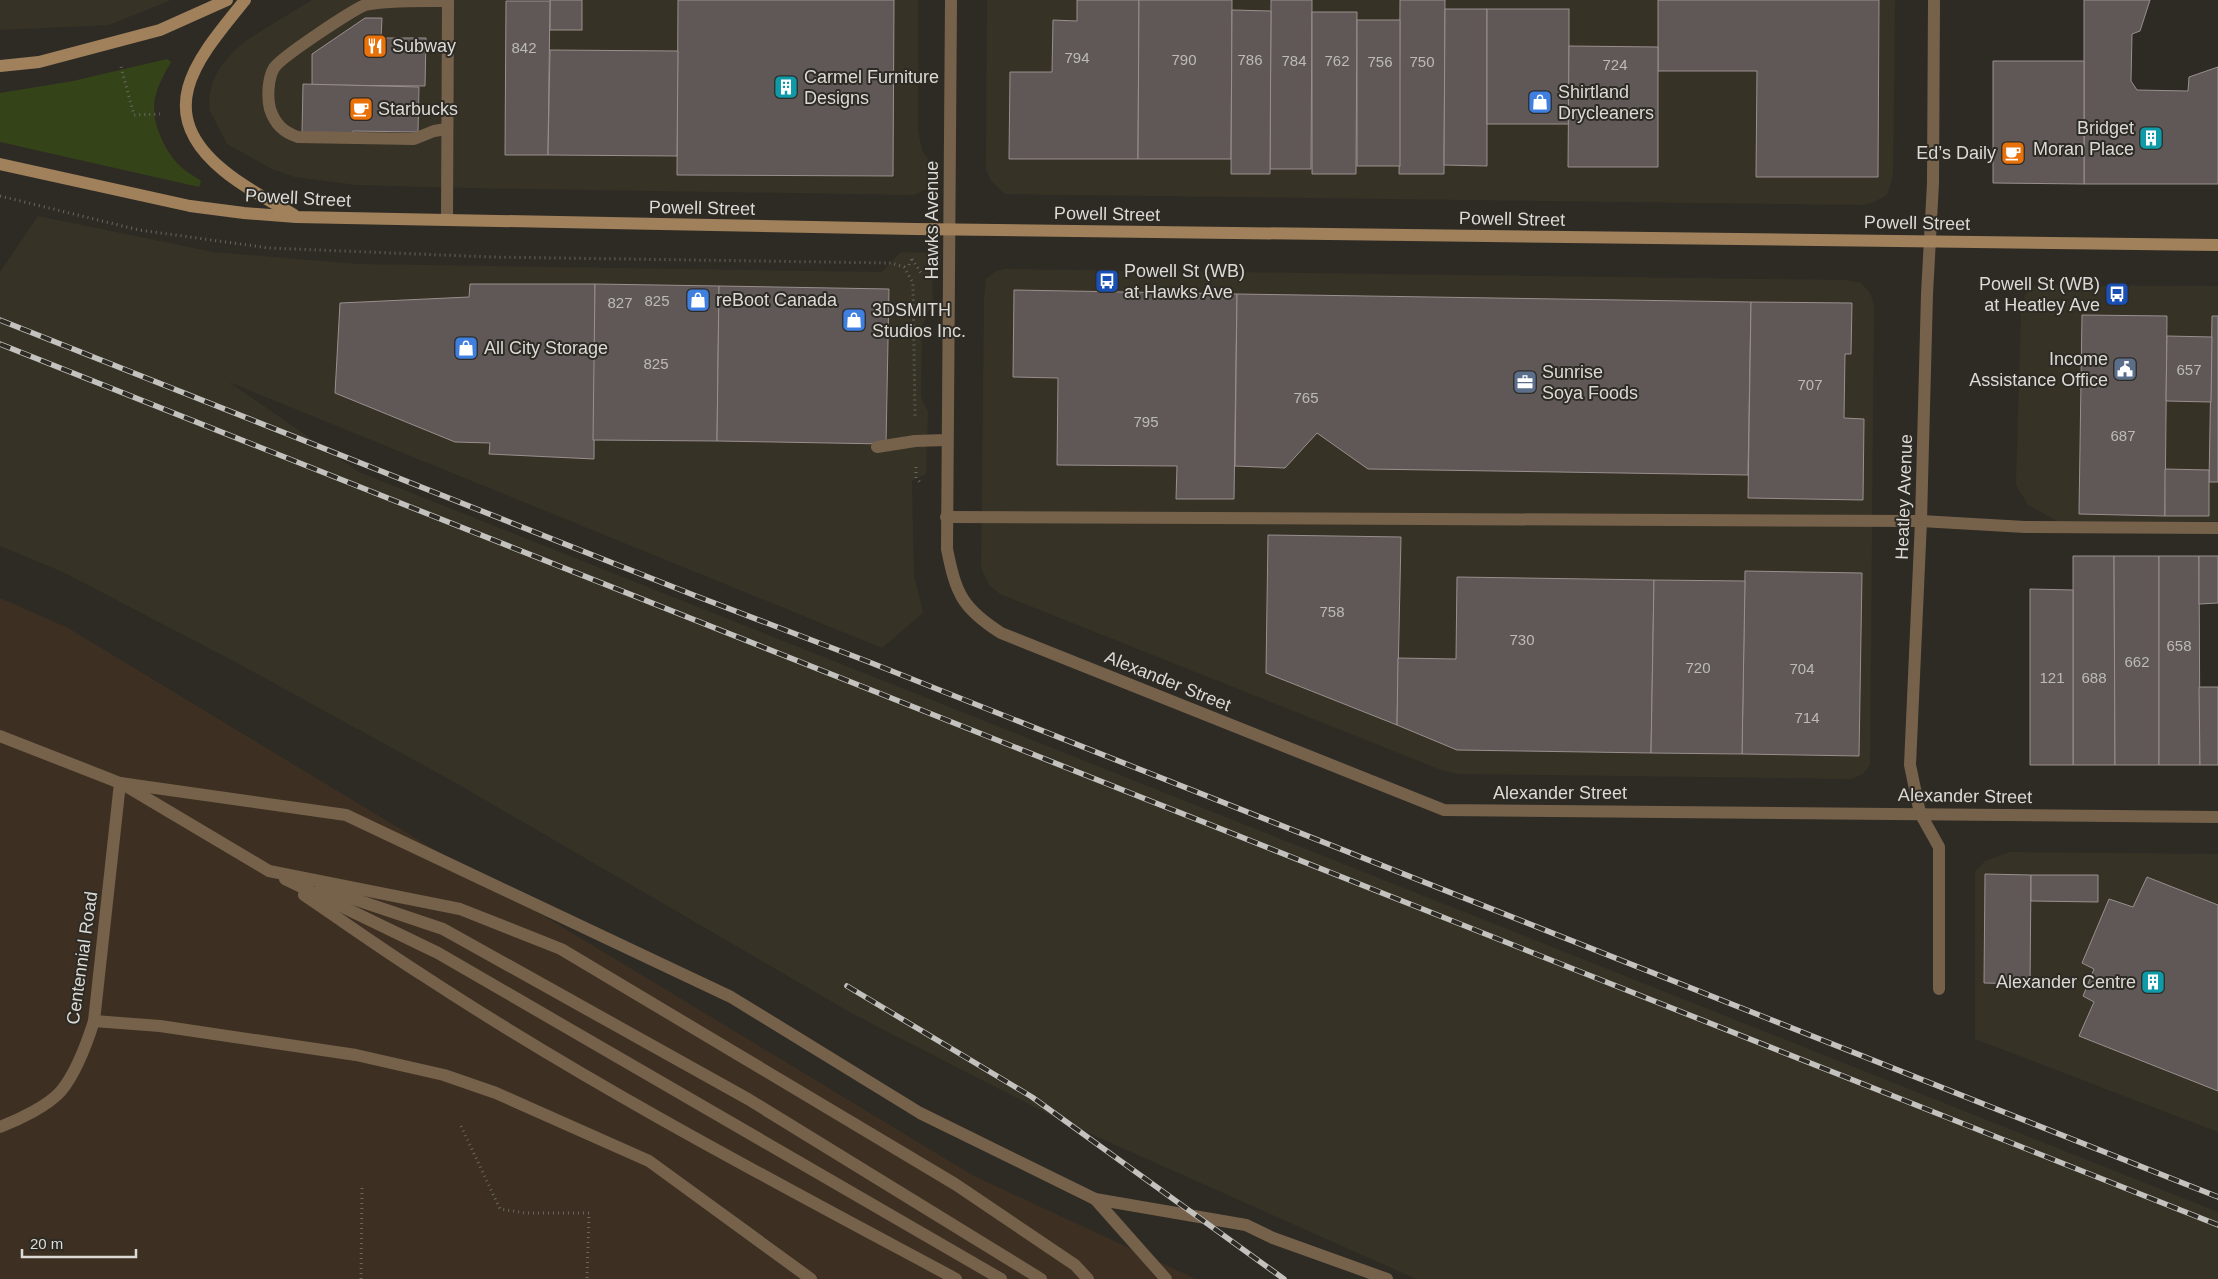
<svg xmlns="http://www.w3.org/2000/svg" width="2218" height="1279" viewBox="0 0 2218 1279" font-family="Arial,sans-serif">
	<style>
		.built { fill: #373226 }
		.industrial { fill: #3d3022 }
		.green { fill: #354318 }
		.building { fill: #605857; stroke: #988f8e }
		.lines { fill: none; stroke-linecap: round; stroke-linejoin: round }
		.path { stroke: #696762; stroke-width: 3; stroke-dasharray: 1 4; stroke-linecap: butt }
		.service { stroke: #76624b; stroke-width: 12 }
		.minor { stroke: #76624b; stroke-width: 12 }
		.secondary { stroke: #a0815b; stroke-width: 12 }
		.rail-casing { stroke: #c4c2be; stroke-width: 5.5 }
		.rail { stroke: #2e2b25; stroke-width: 4; stroke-dasharray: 11; stroke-linecap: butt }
		.labels { text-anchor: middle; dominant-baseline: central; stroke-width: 4; stroke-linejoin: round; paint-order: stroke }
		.number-label { font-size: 15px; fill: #bcbab6 }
		.poi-label { font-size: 18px; fill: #dbdad6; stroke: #2e2b25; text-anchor: start }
		.street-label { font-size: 18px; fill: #dbdad6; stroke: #2e2b25 }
	</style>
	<rect width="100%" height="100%" fill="#2e2b25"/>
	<!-- built -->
	<g class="built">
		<path d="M0,0H171L109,25L0,30Z"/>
		<path d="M312,0H918V131L922,150L930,162L931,182L928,188L914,195L467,188L356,185L295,177L272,169L227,144L210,111L209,98L213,81L221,66L235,50L250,38Z"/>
		<path d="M987,0H1895L1893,176L1887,195L1872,203L1862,205L1005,194L991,181L986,169Z"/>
		<path d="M38,216L213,252L359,264L882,272L901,252L932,253L933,302L922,326L921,397L928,412L926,474L912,481L914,575L923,613L882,648L229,382L359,472L2218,1212V1279H1416L1064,1122L853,1014L456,783L241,665L65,573L0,546V272Z"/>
		<path d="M1006,269L1846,280L1861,283L1870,293L1874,305L1870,765L1863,774L1852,779L1458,774L1441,770L1000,594L990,586L981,568L984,298L986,279L996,271Z"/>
		<path d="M2035,285L2218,286V521H2057L2028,505L2016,485L2021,313L2025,295Z"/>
		<path d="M2010,852L2218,854V1132L1975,1039V872L1985,861Z"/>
	</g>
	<!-- industrial -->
	<path class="industrial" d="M0,598L68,628L974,1176L1196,1279H0Z"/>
	<!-- green -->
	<path class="green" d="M167,59L171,62C164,74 158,85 155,98C150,119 164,150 179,165C185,171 194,176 201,181L199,187L0,142V93L73,81Z"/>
	<!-- building -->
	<g class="building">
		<rect x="550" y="0" width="32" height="30"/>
		<path d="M678,0H894L893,176L677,175Z"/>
		<path d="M1077,0H1139L1138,159H1009L1010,72H1052L1053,20L1077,21Z"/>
		<path d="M1139,0H1232L1231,159H1138Z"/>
		<path d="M1271,0H1312L1311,169H1270Z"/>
		<path d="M1400,0H1445L1444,174H1399Z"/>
		<path d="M1658,0H1879L1878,177H1756L1757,71H1658Z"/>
		<path d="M2084,0H2150L2140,31L2132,34L2131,81L2137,90L2188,91L2189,77L2218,67V184H2084Z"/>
		<path d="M506,1H550L548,155H505Z"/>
		<path d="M1445,9H1487V166L1444,165Z"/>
		<rect x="1487" y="9" width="82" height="115"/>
		<path d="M1232,10L1271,11L1270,174H1231Z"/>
		<path d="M1312,12H1357L1356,174H1312Z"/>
		<path d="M365,18H382L381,38H426L425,86L312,85V54Z"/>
		<rect x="1357" y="20" width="43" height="146"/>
		<path d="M1569,46L1658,47V167H1568Z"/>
		<path d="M550,50L678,51L677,156L548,155Z"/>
		<path d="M1993,61H2084V184L1993,183Z"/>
		<path d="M303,84L419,87L418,132L353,131V134L302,133Z"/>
		<path d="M470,284H595L594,459L489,454L490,443L455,442L335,393L340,303L469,297Z"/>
		<path d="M595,284L719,286L717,441L593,440Z"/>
		<path d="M719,286L889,289L886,444L717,441Z"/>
		<path d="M1014,290L1237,294L1234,499H1176L1177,466L1057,465L1058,378L1013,377Z"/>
		<path d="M1237,294L1751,302L1748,475L1368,469L1317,433L1285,468L1235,466Z"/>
		<path d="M1751,302L1852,303L1851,354H1845L1844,418L1864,419L1863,500L1748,498Z"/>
		<path d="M2082,315L2167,316L2165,516L2079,514Z"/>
		<path d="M2212,316H2218V482H2209Z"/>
		<path d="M2167,336L2212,337L2211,402L2166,401Z"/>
		<path d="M2165,469L2209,470V516H2165Z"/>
		<path d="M1268,535L1401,537L1397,725L1266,673Z"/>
		<path d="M2073,556H2114L2115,765H2073Z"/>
		<path d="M2114,556H2159V765H2115Z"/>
		<path d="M2159,556H2199L2200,765H2159Z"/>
		<path d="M2199,556H2218V603L2199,604Z"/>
		<path d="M1745,571L1862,573L1859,756L1742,754Z"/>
		<path d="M1457,577L1654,580L1651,753L1457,750L1397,725L1398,658L1456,659Z"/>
		<path d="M1654,580L1745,581L1742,754L1651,753Z"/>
		<path d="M2030,589L2073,590V765H2030Z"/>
		<path d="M2199,687H2218V765H2200Z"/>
		<path d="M1985,874L2031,875L2030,984L1984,983Z"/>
		<path d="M2031,875H2098V902L2031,901Z"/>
		<path d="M2147,877L2218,905V1091L2079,1036L2094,1002L2083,996L2094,969L2082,963L2109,899L2133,907Z"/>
	</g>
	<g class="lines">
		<!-- path -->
		<g class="path">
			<path d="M121,67L134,115L160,114"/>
			<path d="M0,196L139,230L269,248L491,257L891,263L904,267L913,283L915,416"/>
			<path d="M912,259L921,273"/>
			<path d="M909,265L912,258"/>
			<path d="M916,467V478L920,482"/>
			<path d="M461,1126L500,1209L525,1213H589L587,1279"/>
			<path d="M361,1279L362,1185"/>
		</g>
		<!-- service -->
		<g class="service">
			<path d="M447,129L434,131L414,139L298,137C283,132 275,124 270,109C267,97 268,78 274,68C281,57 351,11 365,5C385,0 425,1 448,1"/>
			<path d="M447,220L448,0"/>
			<path d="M877,447L915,441L946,440"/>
			<path d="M946,517L1921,521L2025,527L2218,528"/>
			<path d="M120,783L346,815L731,997L920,1113L1095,1199L1246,1225L1273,1238L1387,1279"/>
			<path d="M126,786L269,871L460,909L561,949L955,1184L1075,1265L1088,1279"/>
			<path d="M285,879L438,953L1001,1279"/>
			<path d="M321,888L443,929L748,1099L1041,1279"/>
			<path d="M304,895C344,922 383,950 424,976C595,1088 777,1183 956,1279"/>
			<path d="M94,1021L160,1026L356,1055L444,1075L496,1093L649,1161L811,1279"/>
			<path d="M1095,1199L1166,1279"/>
		</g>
		<!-- minor -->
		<g class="minor">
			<path d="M951,0L947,549C956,594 962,608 1001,633L1444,810L2218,817"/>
			<path d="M1934,0L1933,183L1927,294L1921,521L1910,765L1920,813L1939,847V989"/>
			<path d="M0,736L120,783L94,1021C87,1043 76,1073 61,1091C48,1106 18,1120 0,1127"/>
		</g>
		<!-- secondary -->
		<g class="secondary">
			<path d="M245,0C199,57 150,110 223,170C244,188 271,201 294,215"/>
			<path d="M0,66L39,62L160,30L227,0"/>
			<path d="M0,164L190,206L244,213L296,217L915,229L2218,245"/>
		</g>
		<!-- rail casing -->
		<g class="rail-casing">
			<g id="rail">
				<path d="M0,320L696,596L869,662L2218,1197"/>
				<path d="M0,344L2218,1225"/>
				<path d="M847,986L1032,1097L1284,1279"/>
			</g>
		</g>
		<!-- rail -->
		<use href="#rail" class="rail"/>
	</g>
	<!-- icons -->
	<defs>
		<g id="restaurant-square" transform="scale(1.25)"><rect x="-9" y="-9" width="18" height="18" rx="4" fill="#e8710a" stroke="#2e2b25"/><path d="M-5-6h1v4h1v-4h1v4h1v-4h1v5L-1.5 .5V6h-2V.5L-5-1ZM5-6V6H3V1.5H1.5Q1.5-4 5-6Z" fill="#fff"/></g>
		<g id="building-square" transform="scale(1.25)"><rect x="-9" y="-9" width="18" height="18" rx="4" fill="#0f9aa8" stroke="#2e2b25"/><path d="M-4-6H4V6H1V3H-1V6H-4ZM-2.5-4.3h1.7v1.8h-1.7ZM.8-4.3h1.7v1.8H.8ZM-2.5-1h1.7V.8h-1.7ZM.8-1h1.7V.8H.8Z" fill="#fff"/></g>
		<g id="shop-square" transform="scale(1.25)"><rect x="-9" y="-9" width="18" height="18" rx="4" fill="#3f7fe0" stroke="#2e2b25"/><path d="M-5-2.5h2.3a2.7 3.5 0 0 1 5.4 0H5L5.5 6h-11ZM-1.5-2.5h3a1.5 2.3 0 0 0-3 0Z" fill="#fff"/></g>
		<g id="cafe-square" transform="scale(1.25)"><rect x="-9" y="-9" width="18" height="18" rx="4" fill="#e8710a" stroke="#2e2b25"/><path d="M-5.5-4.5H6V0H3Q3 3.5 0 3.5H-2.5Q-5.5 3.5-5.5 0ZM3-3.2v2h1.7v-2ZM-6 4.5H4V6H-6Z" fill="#fff"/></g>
		<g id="bus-square" transform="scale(1.25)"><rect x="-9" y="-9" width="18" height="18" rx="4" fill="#1a4fb4" stroke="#2e2b25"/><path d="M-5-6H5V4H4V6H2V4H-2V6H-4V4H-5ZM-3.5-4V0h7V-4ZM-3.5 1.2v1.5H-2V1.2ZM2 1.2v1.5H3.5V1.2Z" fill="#fff"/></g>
		<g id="civic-square" transform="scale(1.25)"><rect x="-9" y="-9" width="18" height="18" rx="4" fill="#5c6f8a" stroke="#2e2b25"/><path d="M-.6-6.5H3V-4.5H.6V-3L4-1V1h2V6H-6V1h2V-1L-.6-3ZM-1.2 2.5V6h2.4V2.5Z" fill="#fff"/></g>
		<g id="office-square" transform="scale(1.25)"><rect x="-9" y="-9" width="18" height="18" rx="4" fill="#5c6f8a" stroke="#2e2b25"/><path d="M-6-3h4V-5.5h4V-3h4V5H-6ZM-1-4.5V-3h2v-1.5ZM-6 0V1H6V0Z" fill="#fff"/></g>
	</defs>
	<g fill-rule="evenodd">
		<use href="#restaurant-square" x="375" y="46"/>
		<use href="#building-square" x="786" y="87"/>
		<use href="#shop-square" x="1540" y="102"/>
		<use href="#cafe-square" x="361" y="109"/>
		<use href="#building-square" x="2151" y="138"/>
		<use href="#cafe-square" x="2013" y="153"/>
		<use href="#bus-square" x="1107" y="281"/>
		<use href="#bus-square" x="2117" y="294"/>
		<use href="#shop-square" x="698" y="300"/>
		<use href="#shop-square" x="854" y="320"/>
		<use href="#shop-square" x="466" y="348"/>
		<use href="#civic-square" x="2125" y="369"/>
		<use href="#office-square" x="1525" y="382"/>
		<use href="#building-square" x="2153" y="982"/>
	</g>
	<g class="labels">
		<!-- number labels -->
		<g class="number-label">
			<text x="524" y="47">842</text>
			<text x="1077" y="57">794</text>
			<text x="1184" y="59">790</text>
			<text x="1250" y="59">786</text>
			<text x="1294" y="60">784</text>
			<text x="1337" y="60">762</text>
			<text x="1380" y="61">756</text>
			<text x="1422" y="61">750</text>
			<text x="1615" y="64">724</text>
			<text x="657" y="300">825</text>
			<text x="620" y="302">827</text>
			<text x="656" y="363">825</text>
			<text x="2189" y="369">657</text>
			<text x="1810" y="384">707</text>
			<text x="1306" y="397">765</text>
			<text x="1146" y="421">795</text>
			<text x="2123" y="435">687</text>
			<text x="1332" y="611">758</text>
			<text x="1522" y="639">730</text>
			<text x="2179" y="645">658</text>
			<text x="2137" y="661">662</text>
			<text x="1698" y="667">720</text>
			<text x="1802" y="668">704</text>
			<text x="2052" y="677">121</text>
			<text x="2094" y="677">688</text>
			<text x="1807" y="717">714</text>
		</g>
		<!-- poi labels -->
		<g class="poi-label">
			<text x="392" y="46">Subway</text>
			<text x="804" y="77">Carmel Furniture<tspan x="804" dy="21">Designs</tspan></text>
			<text x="1558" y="92">Shirtland<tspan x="1558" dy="21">Drycleaners</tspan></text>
			<text x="378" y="109">Starbucks</text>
			<text x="2134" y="128" text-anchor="end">Bridget<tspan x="2134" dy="21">Moran Place</tspan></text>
			<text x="1996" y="153" text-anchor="end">Ed’s Daily</text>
			<text x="1124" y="271">Powell St (WB)<tspan x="1124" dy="21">at Hawks Ave</tspan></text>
			<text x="2100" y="284" text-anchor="end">Powell St (WB)<tspan x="2100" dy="21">at Heatley Ave</tspan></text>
			<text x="716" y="300">reBoot Canada</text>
			<text x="872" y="310">3DSMITH<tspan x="872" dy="21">Studios Inc.</tspan></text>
			<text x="484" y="348">All City Storage</text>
			<text x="2108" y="359" text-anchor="end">Income<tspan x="2108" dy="21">Assistance Office</tspan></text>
			<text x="1542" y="372">Sunrise<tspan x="1542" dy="21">Soya Foods</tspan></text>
			<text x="2136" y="982" text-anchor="end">Alexander Centre</text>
		</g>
		<!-- street labels -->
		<g class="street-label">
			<text transform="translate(298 198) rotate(3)">Powell Street</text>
			<text transform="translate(702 208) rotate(1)">Powell Street</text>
			<text transform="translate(1107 214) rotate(1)">Powell Street</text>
			<text transform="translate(1512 219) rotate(1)">Powell Street</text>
			<text transform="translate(932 220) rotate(-90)">Hawks Avenue</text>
			<text transform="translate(1917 223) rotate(1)">Powell Street</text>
			<text transform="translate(1904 497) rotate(-88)">Heatley Avenue</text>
			<text transform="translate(1168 681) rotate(22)">Alexander Street</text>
			<text x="1560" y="793">Alexander Street</text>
			<text transform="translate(1965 796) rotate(1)">Alexander Street</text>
			<text transform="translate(82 958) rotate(-82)">Centennial Road</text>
		</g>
	</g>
	<!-- scale -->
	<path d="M22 1249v8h114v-8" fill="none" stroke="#dbdad6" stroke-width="2.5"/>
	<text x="30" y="1249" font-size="15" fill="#dbdad6" stroke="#2e2b25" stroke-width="4" paint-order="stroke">20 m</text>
</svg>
